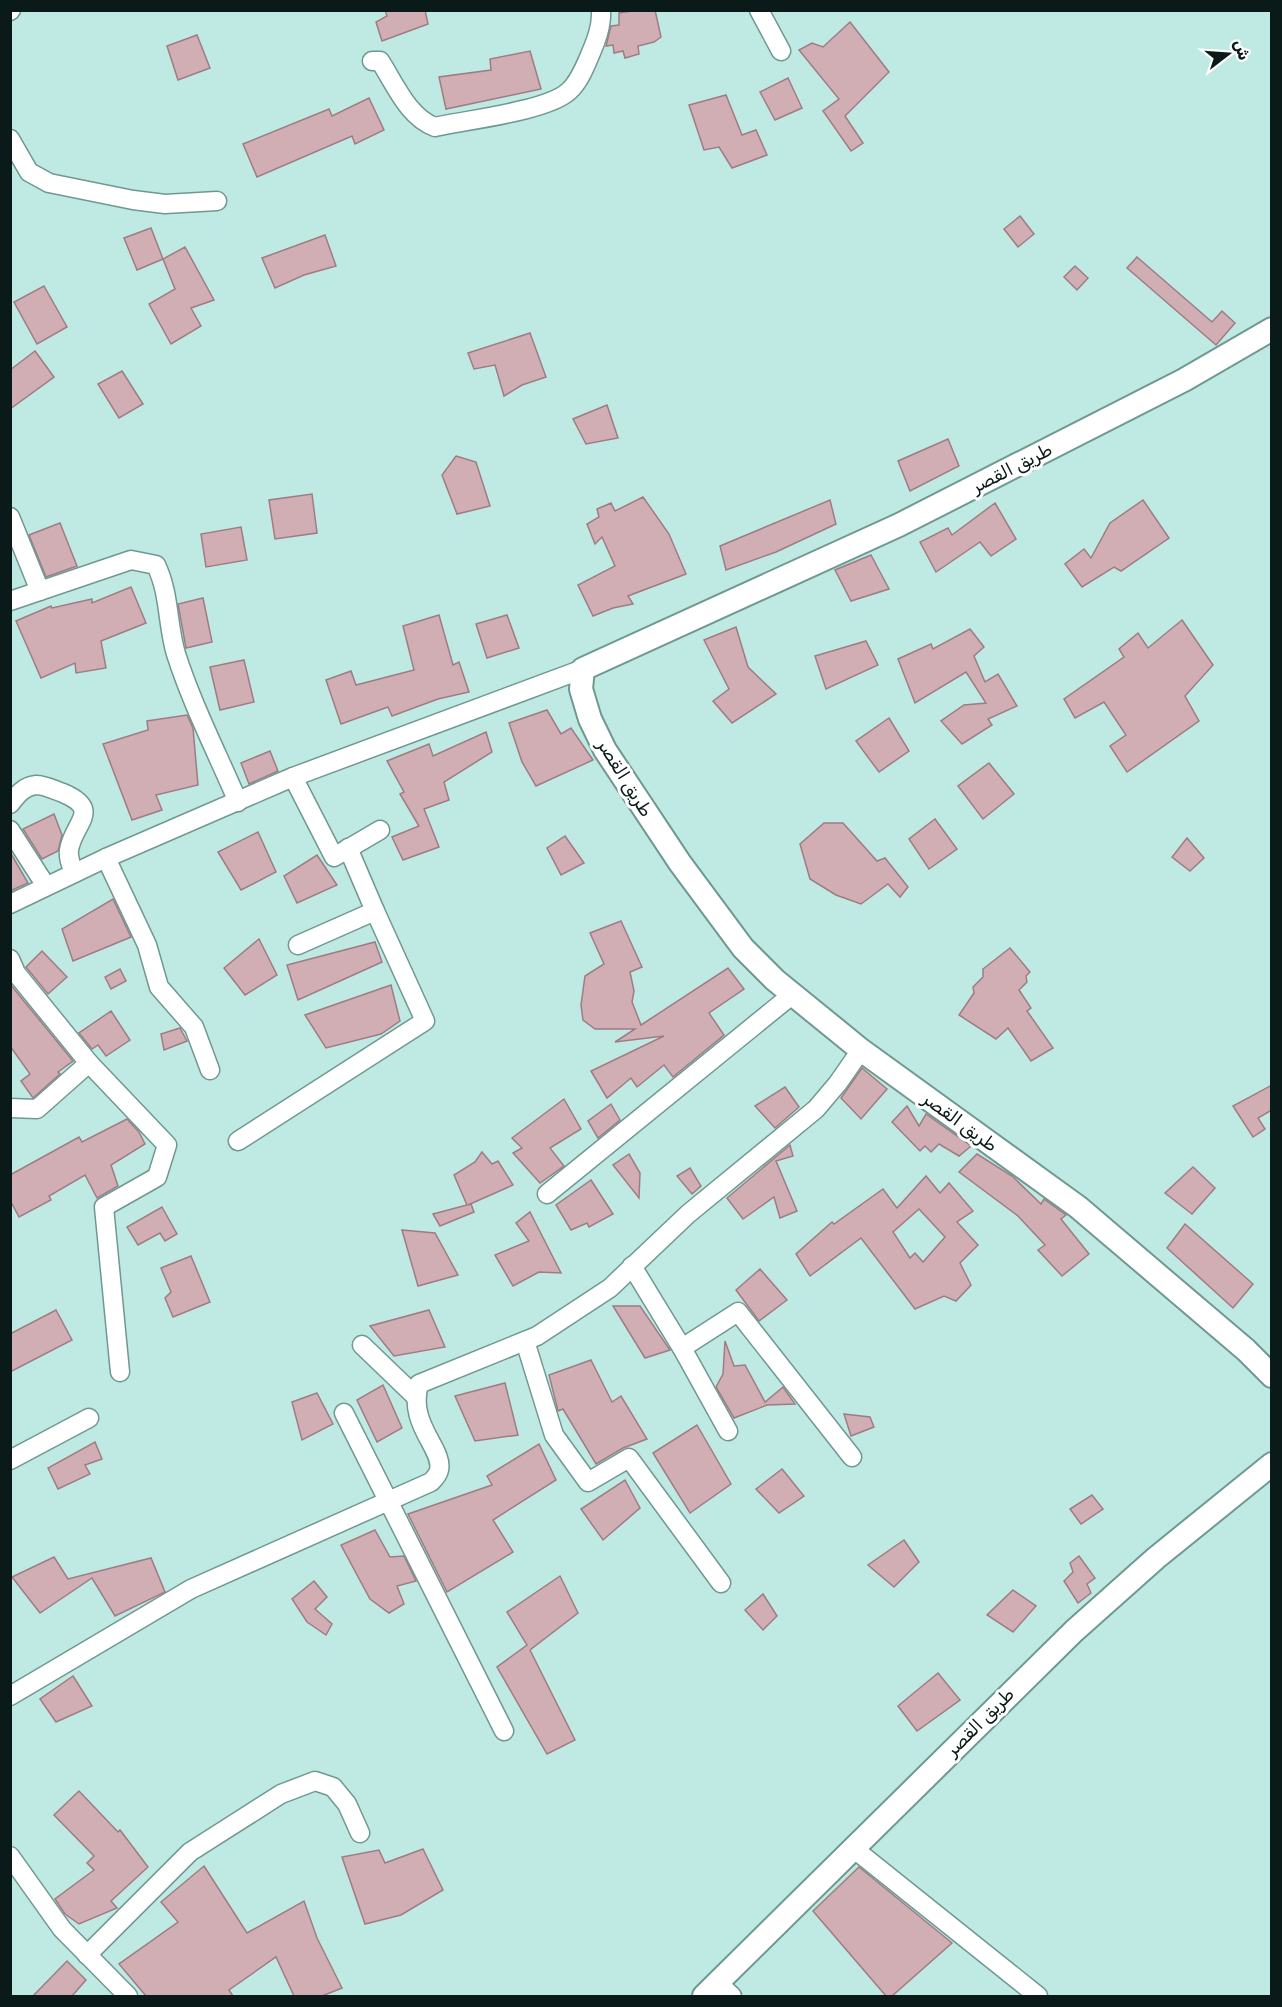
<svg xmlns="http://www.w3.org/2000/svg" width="1282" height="2007" viewBox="0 0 1282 2007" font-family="Rubik,'Noto Sans Arabic',sans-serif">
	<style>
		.building { fill: #d1aeb4; stroke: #9f7c83; stroke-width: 1.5; fill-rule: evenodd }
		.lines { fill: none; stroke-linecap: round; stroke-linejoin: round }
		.minor-casing { stroke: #709892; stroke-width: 21 }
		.tertiary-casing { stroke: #709892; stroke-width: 26 }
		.minor { stroke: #fff; stroke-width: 18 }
		.tertiary { stroke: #fff; stroke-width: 22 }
		.labels { text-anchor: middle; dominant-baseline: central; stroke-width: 6; stroke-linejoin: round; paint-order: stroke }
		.street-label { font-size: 18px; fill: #0a1a18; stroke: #fff }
	</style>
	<rect width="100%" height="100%" fill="#bfeae3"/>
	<!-- building -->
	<g class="building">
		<path d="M385,10H425L428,24L382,41L376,22L387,16Z"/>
		<path d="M638,10H655L661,37L654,42L638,46L639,54L625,58L623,51L614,53L613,45L606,46L611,26L619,25V13Z"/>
		<path d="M850,22L889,72L845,116L863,143L851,151L823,111L839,99L799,50L812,43L823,47Z"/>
		<path d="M197,35L210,68L178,80L167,46Z"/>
		<path d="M530,51L541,89L446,109L439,77L491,70L490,59Z"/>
		<path d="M788,78L802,108L775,120L760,92Z"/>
		<path d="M726,95L742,135L756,130L767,155L732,168L719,147L704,150L689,105Z"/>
		<path d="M369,98L384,130L355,144L352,136L257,177L243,144L329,109L332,116Z"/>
		<path d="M1020,216L1034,234L1018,247L1004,229Z"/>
		<path d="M151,228L163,259L137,270L124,238Z"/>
		<path d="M325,235L336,266L304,275L275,288L262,258Z"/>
		<path d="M185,247L214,300L191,308L201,326L171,344L149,304L175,289L163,259Z"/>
		<path d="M1137,257L1212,322L1222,311L1235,323L1216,345L1127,268Z"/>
		<path d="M1075,266L1088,278L1077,290L1064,277Z"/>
		<path d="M44,286L67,327L37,344L14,302Z"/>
		<path d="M530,333L546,377L522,385L504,396L495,365L474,369L468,353Z"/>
		<path d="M35,351L54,377L10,409V370Z"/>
		<path d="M122,371L143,404L119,418L98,384Z"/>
		<path d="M607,405L618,438L586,444L573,419Z"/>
		<path d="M948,439L959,466L910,491L898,461Z"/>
		<path d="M456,456L476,462L490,506L457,514L442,475Z"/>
		<path d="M312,494L317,533L275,539L269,500Z"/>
		<path d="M643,497L669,534L686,574L628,596L633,604L613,608L593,616L578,585L615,566L602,537L595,544L587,524L599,517L597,509L611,503L615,511Z"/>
		<path d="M830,500L836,524L776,552L726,570L720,546Z"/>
		<path d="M1143,500L1169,538L1121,571L1114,567L1082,587L1065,564L1084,549L1091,558L1110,523Z"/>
		<path d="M995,503L1016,539L991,556L980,542L936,572L920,542L948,528L952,535Z"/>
		<path d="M60,523L77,566L46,577L29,535Z"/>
		<path d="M241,527L247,560L206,567L201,534Z"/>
		<path d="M871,555L889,589L851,601L835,570Z"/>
		<path d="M131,587L146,623L101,641L106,668L76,673L75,663L41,678L16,621L51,606L52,608L92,599V603Z"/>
		<path d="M203,598L212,642L186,648L178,604Z"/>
		<path d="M439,615L453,665L459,662L469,692L438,699L392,716L388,707L341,724L326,680L351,671L356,685L414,670L403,626Z"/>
		<path d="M507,615L519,648L487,658L476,624Z"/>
		<path d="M1182,620L1213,665L1185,696L1199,721L1127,772L1110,746L1126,735L1104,702L1075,718L1064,699L1124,657L1119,649L1138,633L1148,648Z"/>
		<path d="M736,627L748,667L776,694L732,723L713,701L729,689L704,640Z"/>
		<path d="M970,629L984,647L974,656L985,682L998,674L1017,706L988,719L992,725L962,744L941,721L964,705L986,703L966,672L915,703L898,659L931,644L933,649Z"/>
		<path d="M866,641L878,665L826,689L815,656Z"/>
		<path d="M244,660L254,702L220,710L210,667Z"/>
		<path d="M547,710L561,734L571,728L593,760L536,786L522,762L509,723Z"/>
		<path d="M187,715L193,728L198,785L156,795L162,810L132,820L103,744L148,730L147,721Z"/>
		<path d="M889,718L909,751L879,772L856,741Z"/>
		<path d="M486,732L492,752L444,782L449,800L424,809L439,847L403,860L392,837L419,826L400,794L404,792L387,761L429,744L433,756Z"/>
		<path d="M270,751L278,771L249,784L241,763Z"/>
		<path d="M989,763L1014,794L983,819L958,786Z"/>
		<path d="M54,814L62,835L58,851L42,859L23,829Z"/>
		<path d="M935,819L957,849L929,869L909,839Z"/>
		<path d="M824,823H843L877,861L885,858L908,887L900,897L888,884L861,904L836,895L810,879L800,844Z"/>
		<path d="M258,832L276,872L241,890L218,852Z"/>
		<path d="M565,836L584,863L561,875L547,848Z"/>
		<path d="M1187,838L1204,858L1190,871L1172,857Z"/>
		<path d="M10,852L28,883L10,891Z"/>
		<path d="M317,855L337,885L297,903L284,876Z"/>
		<path d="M113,899L131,937L73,961L62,929Z"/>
		<path d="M621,921L642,967L630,972L634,991L632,1002L641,1025L728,968L744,989L709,1013L724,1035L673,1077L664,1065L637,1087L631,1078L607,1098L591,1071L664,1036L615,1042L635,1029H595L583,1020L581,1005L585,976L604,964L590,933Z"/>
		<path d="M259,939L277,975L245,995L224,968Z"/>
		<path d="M375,942L382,962L298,1000L287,965Z"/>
		<path d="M1010,948L1030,972L1026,976L1027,982L1019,990L1031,1008L1027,1011L1053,1048L1031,1061L1008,1028L996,1039L959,1015L974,993L973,987L983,977V969Z"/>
		<path d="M42,951L67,977L48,994L26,967Z"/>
		<path d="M120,969L126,981L111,989L105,977Z"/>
		<path d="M10,984L73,1061L58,1072L60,1074L33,1098L21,1081L30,1074L10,1046Z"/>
		<path d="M391,985L400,1021L381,1034L326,1048L305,1015Z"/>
		<path d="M111,1011L130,1040L106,1056L98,1045L92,1049L79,1033Z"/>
		<path d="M180,1028L187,1041L164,1050L161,1034Z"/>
		<path d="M862,1068L887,1089L861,1119L841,1098Z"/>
		<path d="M1272,1085V1110L1258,1118L1265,1129L1253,1137L1233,1106Z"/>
		<path d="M785,1087L799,1107L775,1128L755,1106Z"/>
		<path d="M564,1099L581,1129L550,1148L564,1166L540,1183L513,1153L522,1148L512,1138Z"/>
		<path d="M611,1104L620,1120L598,1138L588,1121Z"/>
		<path d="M907,1106L919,1126L926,1114L971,1146L959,1156L939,1144L931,1152L925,1146L920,1151L892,1122Z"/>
		<path d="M127,1119L139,1132L145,1144L111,1165L118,1186L97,1198L85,1175L49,1196L51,1200L19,1217L10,1200V1175L79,1137L82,1142Z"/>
		<path d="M790,1145L793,1156L776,1161L797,1211L780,1218L774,1197L743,1219L727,1198Z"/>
		<path d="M482,1152L492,1164L498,1161L513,1185L468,1205L471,1204L474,1212L440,1226L433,1214L467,1205L454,1175L475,1162Z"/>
		<path d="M629,1154L640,1173L639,1198L613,1165Z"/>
		<path d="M977,1154L1012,1176L1041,1204L1044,1199L1066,1215L1061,1219L1089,1254L1062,1276L1038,1250L1045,1245L1018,1216L959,1172Z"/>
		<path d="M1193,1167L1215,1188L1192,1214L1165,1193Z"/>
		<path d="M690,1168L701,1186L692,1194L677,1176Z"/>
		<path d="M926,1176L940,1193L949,1183L973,1211L957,1222L978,1245L960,1263L971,1285L956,1301L944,1296L915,1309L861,1238L810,1276L796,1254L832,1222L834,1224L883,1189L897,1208ZM919,1209L945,1237L923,1262L915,1253L910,1258L893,1232Z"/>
		<path d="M591,1180L613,1214L589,1227L587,1223L571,1230L556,1205Z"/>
		<path d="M162,1207L177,1234L165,1241L160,1233L138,1245L127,1227Z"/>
		<path d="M530,1212L561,1273L539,1272L513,1286L495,1255L529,1241L516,1223Z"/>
		<path d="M1185,1224L1253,1284L1233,1308L1167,1248Z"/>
		<path d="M402,1230L435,1233L458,1275L418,1286Z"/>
		<path d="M191,1256L210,1302L173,1317L165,1298L171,1292L161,1268Z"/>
		<path d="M760,1269L787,1300L759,1321L736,1290Z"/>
		<path d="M613,1306H640L670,1350L645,1358Z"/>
		<path d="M56,1310L72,1340L10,1372V1334Z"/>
		<path d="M429,1310L445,1347L394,1356L370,1326Z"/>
		<path d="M725,1341L734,1366L745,1365L765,1402L783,1387L795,1404L767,1405L734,1418L716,1387L723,1374Z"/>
		<path d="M591,1360L612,1402L621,1396L647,1439L623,1448L596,1464L563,1409L558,1411L549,1375Z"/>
		<path d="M505,1383L518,1435L475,1441L455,1396Z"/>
		<path d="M383,1385L402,1428L377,1442L357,1400Z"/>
		<path d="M317,1393L333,1424L302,1440L292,1402Z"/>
		<path d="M844,1414L870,1417L874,1427L851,1436Z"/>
		<path d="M697,1425L731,1484L690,1513L653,1453Z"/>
		<path d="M95,1442L102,1459L85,1465L90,1474L58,1489L48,1468Z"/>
		<path d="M539,1444L556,1480L493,1520L513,1552L447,1592L408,1514L492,1485L487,1476Z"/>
		<path d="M782,1469L804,1496L779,1513L756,1489Z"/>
		<path d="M625,1480L640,1508L603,1540L581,1509Z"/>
		<path d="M1092,1495L1103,1509L1081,1524L1070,1509Z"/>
		<path d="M375,1530L390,1557L404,1556L416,1581L397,1586L404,1604L389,1613L370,1599L341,1545Z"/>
		<path d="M904,1540L919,1562L894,1587L868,1565Z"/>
		<path d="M1079,1556L1095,1578L1087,1584L1091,1593L1078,1603L1064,1581L1073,1572L1070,1563Z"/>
		<path d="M54,1557L68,1579L151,1558L165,1592L115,1616L92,1578L40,1613L12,1577Z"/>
		<path d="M560,1576L578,1613L530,1650L575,1740L547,1754L497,1667L527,1645L507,1612Z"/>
		<path d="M314,1581L327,1597L315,1609L332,1624L326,1635L307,1622L292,1599Z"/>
		<path d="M1013,1590L1036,1606L1013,1632L987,1615Z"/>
		<path d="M763,1594L777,1616L763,1630L745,1610Z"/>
		<path d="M938,1673L960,1700L917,1731L898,1706Z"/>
		<path d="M73,1676L92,1706L56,1722L40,1699Z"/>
		<path d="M79,1791L118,1832L120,1830L148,1867L111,1901L117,1908L79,1924L65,1914L55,1899L94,1870L87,1863L94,1856L54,1815Z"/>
		<path d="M423,1849L443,1890L401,1915L365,1924L342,1857L379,1850L385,1863Z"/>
		<path d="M204,1866L247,1933L304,1901L317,1938L342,1988L322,1996H294L276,1957L229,1990L233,1996H146L119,1964L178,1922L161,1902Z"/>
		<path d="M859,1867L952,1943L892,1996H886L813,1911Z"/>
		<path d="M67,1961L86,1980L72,1996H33Z"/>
	</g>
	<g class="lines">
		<!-- minor casing -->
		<g class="minor-casing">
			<g id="minor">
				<path d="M759,10L781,51"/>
				<path d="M10,11L11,10"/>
				<path d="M372,61H380C395,84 408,117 435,127C466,120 548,111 569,91C579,82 585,67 590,55C596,41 602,26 601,10"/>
				<path d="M10,139L29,172L49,183L133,200L165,204L217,201"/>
				<path d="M10,517L40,591"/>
				<path d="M10,601L131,560L156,565C170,594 167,624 176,654C192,704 217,753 238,802"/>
				<path d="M293,777L334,857L380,830"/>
				<path d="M10,804C17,795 24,786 36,785C45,785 54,790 63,793C103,810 73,823 69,850C68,858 71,865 74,873"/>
				<path d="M10,830L46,886"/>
				<path d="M106,858L147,945L159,987L194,1027L210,1070"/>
				<path d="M10,904L106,858L293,777L583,669"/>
				<path d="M298,945L375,911L348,848"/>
				<path d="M10,959L16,973L89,1063L37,1109L10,1108"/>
				<path d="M89,1063L167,1145L157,1177L104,1207L120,1372"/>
				<path d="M238,1141L425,1021L375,911"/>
				<path d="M547,1194L793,994"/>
				<path d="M632,1266L682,1348L728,1431"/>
				<path d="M525,1341L554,1435L588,1482L629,1458L721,1583"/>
				<path d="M362,1345L415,1396"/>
				<path d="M682,1348L738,1312L852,1457"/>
				<path d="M344,1413L504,1731"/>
				<path d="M10,1460L89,1418"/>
				<path d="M10,1696L191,1589L431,1482C434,1479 438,1475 439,1470C444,1449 407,1424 419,1384L537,1336L610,1288L688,1214L816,1109L838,1083L861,1050"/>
				<path d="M853,1848L1038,1996"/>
				<path d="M10,1856L62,1929L128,1996"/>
				<path d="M87,1955L190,1852L281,1794L315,1781L333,1787L347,1804L360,1833"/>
				<path d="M718,1983L732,1996"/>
			</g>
		</g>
		<!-- tertiary casing -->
		<g class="tertiary-casing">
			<g id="tertiary">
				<path d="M1272,329L1184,380L899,525L583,669L581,689L590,719L605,750L680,863L743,948L775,980L861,1050L1078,1207L1246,1350L1272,1376"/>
				<path d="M704,1996L1074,1631L1156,1558L1272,1464"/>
			</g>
		</g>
		<!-- minor -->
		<use href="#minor" class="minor"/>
		<!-- tertiary -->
		<use href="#tertiary" class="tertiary"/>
	</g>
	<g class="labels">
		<!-- street labels -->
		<g class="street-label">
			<text transform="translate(1012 468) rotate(-27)">طريق القصر</text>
			<text transform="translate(625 778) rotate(58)">طريق القصر</text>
			<text transform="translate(960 1122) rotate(36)">طريق القصر</text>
			<text transform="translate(980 1722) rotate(-45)">طريق القصر</text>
		</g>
	</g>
	<!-- border -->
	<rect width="1282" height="2007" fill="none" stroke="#0a1a18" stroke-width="24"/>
	<!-- north arrow -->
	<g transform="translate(1228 54) rotate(73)" stroke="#ffffff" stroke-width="4.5" paint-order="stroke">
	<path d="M0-4.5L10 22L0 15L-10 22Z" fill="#0a1a18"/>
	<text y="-9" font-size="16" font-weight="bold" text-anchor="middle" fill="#0a1a18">ش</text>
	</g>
</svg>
